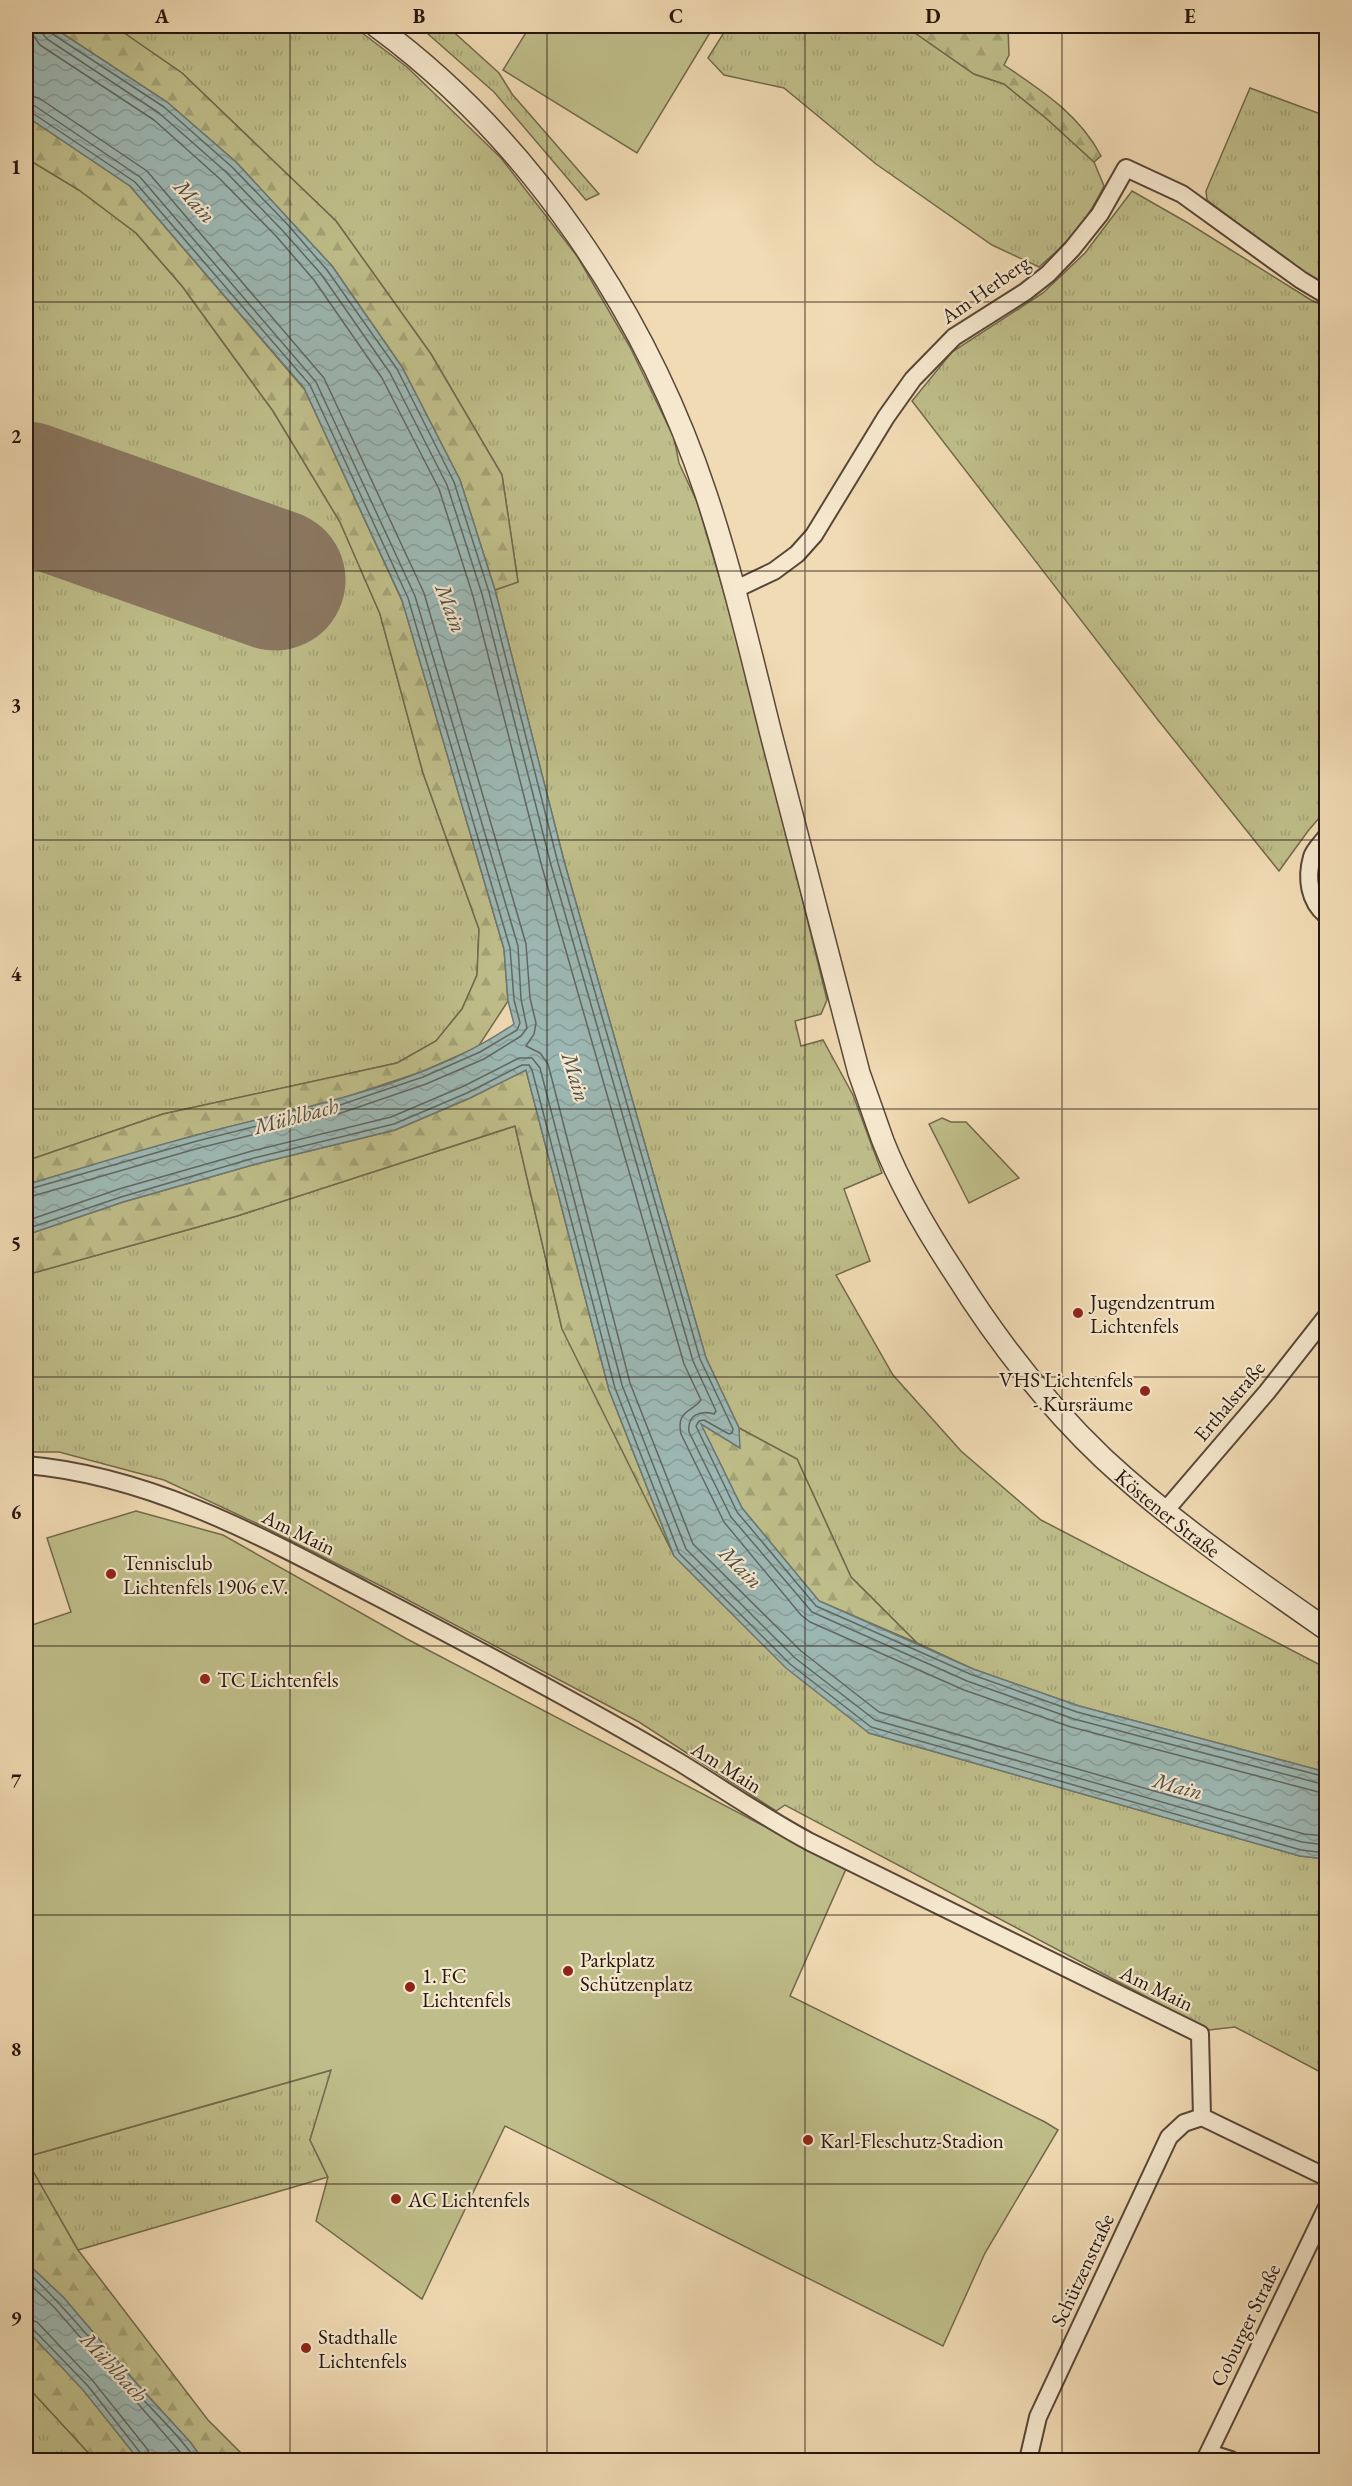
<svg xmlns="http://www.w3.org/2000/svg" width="1352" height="2486" viewBox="0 0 1352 2486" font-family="'EB Garamond',serif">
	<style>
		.grass { fill: url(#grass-tufts); stroke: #726a4c; stroke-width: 1.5 }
		.forest { fill: url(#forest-firs); stroke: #726a4c; stroke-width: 1.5 }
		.park { fill: #bfbe8a; stroke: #726a4c; stroke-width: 1.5 }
		.water { fill: url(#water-waves); stroke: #6d7873; stroke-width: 1.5 }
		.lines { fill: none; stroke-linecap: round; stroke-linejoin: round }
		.shore { stroke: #616862; stroke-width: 1.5 }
		.runway { stroke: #8b7862; stroke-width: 141 }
		.minor-casing { stroke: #584738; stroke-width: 20 }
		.tertiary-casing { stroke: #584738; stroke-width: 24 }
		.minor { stroke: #f6e8ce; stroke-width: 16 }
		.tertiary { stroke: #f6e8ce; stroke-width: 21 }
		.grid { fill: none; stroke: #25160f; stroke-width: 1.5; stroke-opacity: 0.55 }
		.poi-dot { fill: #8f2418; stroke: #f6e8ce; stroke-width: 2 }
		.labels { text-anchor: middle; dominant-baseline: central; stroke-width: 4.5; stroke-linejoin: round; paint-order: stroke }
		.street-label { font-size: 21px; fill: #25160f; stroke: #f6e8ce }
		.poi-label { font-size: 21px; fill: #25160f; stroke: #f6e8ce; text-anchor: start }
		.water-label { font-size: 22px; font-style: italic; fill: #4f4f49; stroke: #f6e8ce }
		.neatline { fill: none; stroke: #25160f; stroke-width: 2 }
		.grid-label { font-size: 20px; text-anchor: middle; font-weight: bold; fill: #25160f }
	</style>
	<defs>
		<pattern id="grass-tufts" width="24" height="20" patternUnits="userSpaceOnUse" patternTransform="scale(1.5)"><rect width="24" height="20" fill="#bfbe8a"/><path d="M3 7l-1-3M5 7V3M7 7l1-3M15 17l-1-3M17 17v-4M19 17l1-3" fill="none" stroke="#a4a376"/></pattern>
		<pattern id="forest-firs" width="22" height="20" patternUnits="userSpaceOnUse" patternTransform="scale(1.5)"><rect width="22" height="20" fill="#bfbe8a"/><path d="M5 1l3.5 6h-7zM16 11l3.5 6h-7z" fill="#a4a376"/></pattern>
		<pattern id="water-waves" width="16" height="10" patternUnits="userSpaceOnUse" patternTransform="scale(1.5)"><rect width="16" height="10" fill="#9db9b5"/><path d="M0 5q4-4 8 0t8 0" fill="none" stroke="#879e9a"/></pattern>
	</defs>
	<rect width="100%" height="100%" fill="#f1dbb4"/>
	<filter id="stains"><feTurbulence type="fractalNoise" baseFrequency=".00333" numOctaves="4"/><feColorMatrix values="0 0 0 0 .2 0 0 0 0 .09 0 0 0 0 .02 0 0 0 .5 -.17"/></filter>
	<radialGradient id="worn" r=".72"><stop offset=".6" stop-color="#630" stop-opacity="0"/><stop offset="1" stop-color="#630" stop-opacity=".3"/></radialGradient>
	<!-- grass -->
	<g class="grass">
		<path d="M114,26H353L407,67L501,158L577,256L630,347L674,438L679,463L697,502L743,657L827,1000L821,1014L795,1021L801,1046L823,1040L853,1095L882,1173L844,1189L870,1261L836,1275L893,1375L961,1451L1041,1520L1326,1668V1772L1079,1706L973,1669L917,1643L851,1577L797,1459L739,1428L706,1358L564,861L495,590L518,582L502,475L431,354L336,221L182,73Z"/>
		<path d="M419,26H447L499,73L512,94L599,194L586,200L494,92Z"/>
		<path d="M728,26H905L974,74L1004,84L1047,119L1094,162L1104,186C1086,223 1069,241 1039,267L992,245L876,164L784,88L724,75L708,58Z"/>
		<path d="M1250,88L1326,116V286L1312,279L1207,200L1206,191Z"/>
		<path d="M26,158L79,190L136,233L182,286L273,411L340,522L380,614L423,773L479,929L477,975L462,1009L436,1041L397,1063L163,1114L26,1161Z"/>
		<path d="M1132,191L1188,223L1311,300L1326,307V810L1308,831L1279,871L1158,720L912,401L952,352L1043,293L1085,253Z"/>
		<path d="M515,1126L562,1329L869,1733L1300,1856L1326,1859V2075L1235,2027L1209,2030L785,1805L776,1811L639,1722L385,1588L256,1523L164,1480L59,1452H26V1275L237,1216Z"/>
		<path d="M332,2070L310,2140L328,2177L78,2250L26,2159V2157Z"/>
		<path d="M26,2385L95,2460H26Z"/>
	</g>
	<!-- forest -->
	<g class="forest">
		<path d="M51,26H114L182,73L336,221L431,354L502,475L518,582L495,590L460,480L402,367L332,266L236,162L167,102Z"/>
		<path d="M905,26H1008L1009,55L1004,65C1042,91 1079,114 1101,156L1094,162L1047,119L1004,84L974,74Z"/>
		<path d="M26,116L130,186L305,390L403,603L504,949L508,1001L478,1047L421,1072L334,1101L196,1135L26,1185V1161L163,1114L397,1063L436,1041L462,1009L477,975L479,929L423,773L380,614L340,522L273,411L182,286L136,233L79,190L26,158Z"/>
		<path d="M526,1070L609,1390L674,1556L562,1329L515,1126L237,1216L26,1275V1235L123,1202L256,1164L395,1130L470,1098Z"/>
		<path d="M700,1423L739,1447V1428L797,1459L851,1577L917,1643L819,1601L742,1508Z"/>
		<path d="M26,2159L78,2250L208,2420L248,2460H203L191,2443L138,2385L64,2298L26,2262Z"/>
		<path d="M26,2329L83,2389L139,2460H95L26,2385Z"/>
	</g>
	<!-- park -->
	<g class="park">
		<path d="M530,26H714L637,153L503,70Z"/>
		<path d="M942,1118L951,1122H966L1019,1178L969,1203L929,1124Z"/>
		<path d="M136,1511L223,1535L407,1639L846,1869L790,1996L1045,2122L1058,2130L985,2253L943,2346L505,2126L422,2299L316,2221L328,2177L310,2140L331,2070L26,2157V1627L71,1612L47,1538Z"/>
	</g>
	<!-- water -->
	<g class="water">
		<path d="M26,26H51L167,102L236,162L332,266L402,367L460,480L495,590L564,861L706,1358L739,1428L740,1448L701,1424L742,1508L819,1601L973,1669L1079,1706L1326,1772V1859L1300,1856L869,1733L786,1668L674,1556L609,1390L526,1070L470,1098L395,1130L256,1164L123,1202L26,1235V1185C82,1168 139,1150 197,1135C304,1106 421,1088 514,1024L508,1001L504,949L402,600L304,388L130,186L26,116Z"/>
		<path d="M26,2262L64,2298L138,2385L191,2443L203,2460H139L83,2390L26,2329Z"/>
	</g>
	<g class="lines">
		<!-- shore -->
		<g class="shore">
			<path d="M32,26L33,35L40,45L154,120L220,179L276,236L314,280L382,378L439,489L473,596L542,867L684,1364L701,1400C691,1413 676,1410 681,1434L724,1522L801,1615L810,1622L964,1690L1071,1727L1326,1794"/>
			<path d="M41,26L42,33L47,39L159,113L226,172L282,230L321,274L390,373L447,485L482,594L551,865L693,1361L716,1411L714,1414C700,1410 687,1415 689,1432L731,1517L812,1612L967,1681L1074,1719L1326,1785"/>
			<path d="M49,26L51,33L164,107L232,167L288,225L327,270L397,369L454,482L489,592L558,863L700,1359L733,1429L732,1433L729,1434L704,1420L699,1421L696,1426L737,1512L816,1606L970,1674L1077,1712L1326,1777"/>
			<path d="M26,95L39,98L147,171L324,378L424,593L526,944L530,998L536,1023L534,1034L526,1046L540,1053L548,1064L630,1383L693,1544L801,1651L879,1712L1304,1834L1326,1836"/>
			<path d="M26,104L35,106L140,177L316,382L415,596L518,946L521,999L527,1028L521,1036L484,1059L426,1084L338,1114L199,1148L26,1198"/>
			<path d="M26,111L31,112L135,182L310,385L408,598L510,948L514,1000L520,1023L517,1030L480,1052L423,1077L337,1106L197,1141L26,1190"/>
			<path d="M26,1221L119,1189L252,1151L391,1117L464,1086L519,1058H532L540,1068L622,1385L686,1549L795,1658L875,1720L1302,1842L1326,1845"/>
			<path d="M26,1229L121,1197L254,1158L394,1124L467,1093L522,1065H529L532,1070L615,1388L679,1553L790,1664L871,1727L1301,1850L1326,1853"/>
			<path d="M26,2270C65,2307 96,2346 132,2387C153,2412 178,2433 196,2460"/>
			<path d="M26,2281L54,2307L187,2460"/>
			<path d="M26,2318L37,2322L93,2381L148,2450L150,2460"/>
			<path d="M26,2326L32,2328L88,2386L142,2455L143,2460"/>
		</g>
		<!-- runway -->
		<path class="runway" d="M26,492L275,580"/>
		<!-- minor casing -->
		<g class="minor-casing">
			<g id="minor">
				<path d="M734,590L774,571L797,554L814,535L886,417L913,379L954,337L1025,292L1048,274L1072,249L1100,214L1126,168L1182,194L1301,280L1326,295"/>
				<path d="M1326,837C1322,843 1314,850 1312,857C1306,878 1309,901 1326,915"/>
				<path d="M26,1465C147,1475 257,1534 364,1590C470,1645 576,1701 679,1762C723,1789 765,1818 810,1842L1200,2034L1202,2117L1326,2177"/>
				<path d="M1165,1511L1267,1392L1326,1317"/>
				<path d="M1209,2453L1231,2460"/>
				<path d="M1028,2460L1038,2417L1169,2137L1184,2123L1202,2117"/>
				<path d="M1205,2460L1326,2209"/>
			</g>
		</g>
		<!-- tertiary casing -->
		<g class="tertiary-casing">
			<g id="tertiary">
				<path id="s1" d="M376,26C530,139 646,313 706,494C732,572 751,654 771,734C800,847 829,960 859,1073C867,1095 875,1119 883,1141C901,1187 927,1231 954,1272C997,1341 1045,1403 1104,1459C1172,1522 1250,1576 1326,1629"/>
			</g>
		</g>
		<!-- minor -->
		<use href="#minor" class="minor"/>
		<!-- tertiary -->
		<use href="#tertiary" class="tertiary"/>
	</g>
	<!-- grid -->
	<path class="grid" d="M290,26V2460M547,26V2460M805,26V2460M1062,26V2460M26,302H1326M26,571H1326M26,840H1326M26,1109H1326M26,1377H1326M26,1646H1326M26,1915H1326M26,2184H1326"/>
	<!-- markers -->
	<g class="poi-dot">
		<circle cx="1078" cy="1313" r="6"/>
		<circle cx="1145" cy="1391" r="6"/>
		<circle cx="111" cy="1574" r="6"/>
		<circle cx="205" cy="1679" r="6"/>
		<circle cx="568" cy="1971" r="6"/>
		<circle cx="410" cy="1987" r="6"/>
		<circle cx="808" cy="2140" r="6"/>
		<circle cx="396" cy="2199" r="6"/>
		<circle cx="306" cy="2348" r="6"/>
	</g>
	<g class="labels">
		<!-- street labels -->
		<g class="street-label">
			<text transform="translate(985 289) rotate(-35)">Am Herberg</text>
			<text transform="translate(1229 1401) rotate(-50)">Erthalstraße</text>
			<text stroke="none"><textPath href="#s1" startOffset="1726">Köstener Straße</textPath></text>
			<text transform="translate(299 1532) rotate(26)">Am Main</text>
			<text transform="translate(727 1767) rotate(32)">Am Main</text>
			<text transform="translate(1157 1988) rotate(26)">Am Main</text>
			<text transform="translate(1082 2270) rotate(-65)">Schützenstraße</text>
			<text transform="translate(1245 2325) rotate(-64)">Coburger Straße</text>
		</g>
		<!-- poi labels -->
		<g class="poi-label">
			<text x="1090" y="1301">Jugendzentrum<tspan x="1090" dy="24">Lichtenfels</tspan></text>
			<text x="1133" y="1379" text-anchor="end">VHS Lichtenfels<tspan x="1133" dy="24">- Kursräume</tspan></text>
			<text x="123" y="1562">Tennisclub<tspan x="123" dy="24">Lichtenfels 1906 e.V.</tspan></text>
			<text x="217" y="1679">TC Lichtenfels</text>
			<text x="580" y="1959">Parkplatz<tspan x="580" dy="24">Schützenplatz</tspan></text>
			<text x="422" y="1975">1. FC<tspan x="422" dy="24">Lichtenfels</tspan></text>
			<text x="820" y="2140">Karl-Fleschutz-Stadion</text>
			<text x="408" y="2199">AC Lichtenfels</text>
			<text x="318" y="2336">Stadthalle<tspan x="318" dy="24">Lichtenfels</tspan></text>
		</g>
		<!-- water labels -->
		<g class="water-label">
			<text transform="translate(195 201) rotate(48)">Main</text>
			<text transform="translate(451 608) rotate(69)">Main</text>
			<text transform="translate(576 1077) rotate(73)">Main</text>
			<text transform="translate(296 1116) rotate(-15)">Mühlbach</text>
			<text transform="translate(741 1567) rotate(45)">Main</text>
			<text transform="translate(1178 1786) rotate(15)">Main</text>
			<text transform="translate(114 2367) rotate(47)">Mühlbach</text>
		</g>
	</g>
	<!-- margin -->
	<rect width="1352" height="2486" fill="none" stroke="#f1dbb4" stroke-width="66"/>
	<rect x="33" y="33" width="1286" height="2420" class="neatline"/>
	<g class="grid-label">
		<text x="162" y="23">A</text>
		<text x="419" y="23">B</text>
		<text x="676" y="23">C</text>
		<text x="933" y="23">D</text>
		<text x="1190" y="23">E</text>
		<text x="16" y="174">1</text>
		<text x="16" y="443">2</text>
		<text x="16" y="712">3</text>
		<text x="16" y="981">4</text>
		<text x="16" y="1250">5</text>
		<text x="16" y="1519">6</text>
		<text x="16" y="1788">7</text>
		<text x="16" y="2056">8</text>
		<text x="16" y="2325">9</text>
	</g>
	<rect width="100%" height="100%" filter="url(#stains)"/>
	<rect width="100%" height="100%" fill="url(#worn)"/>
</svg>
